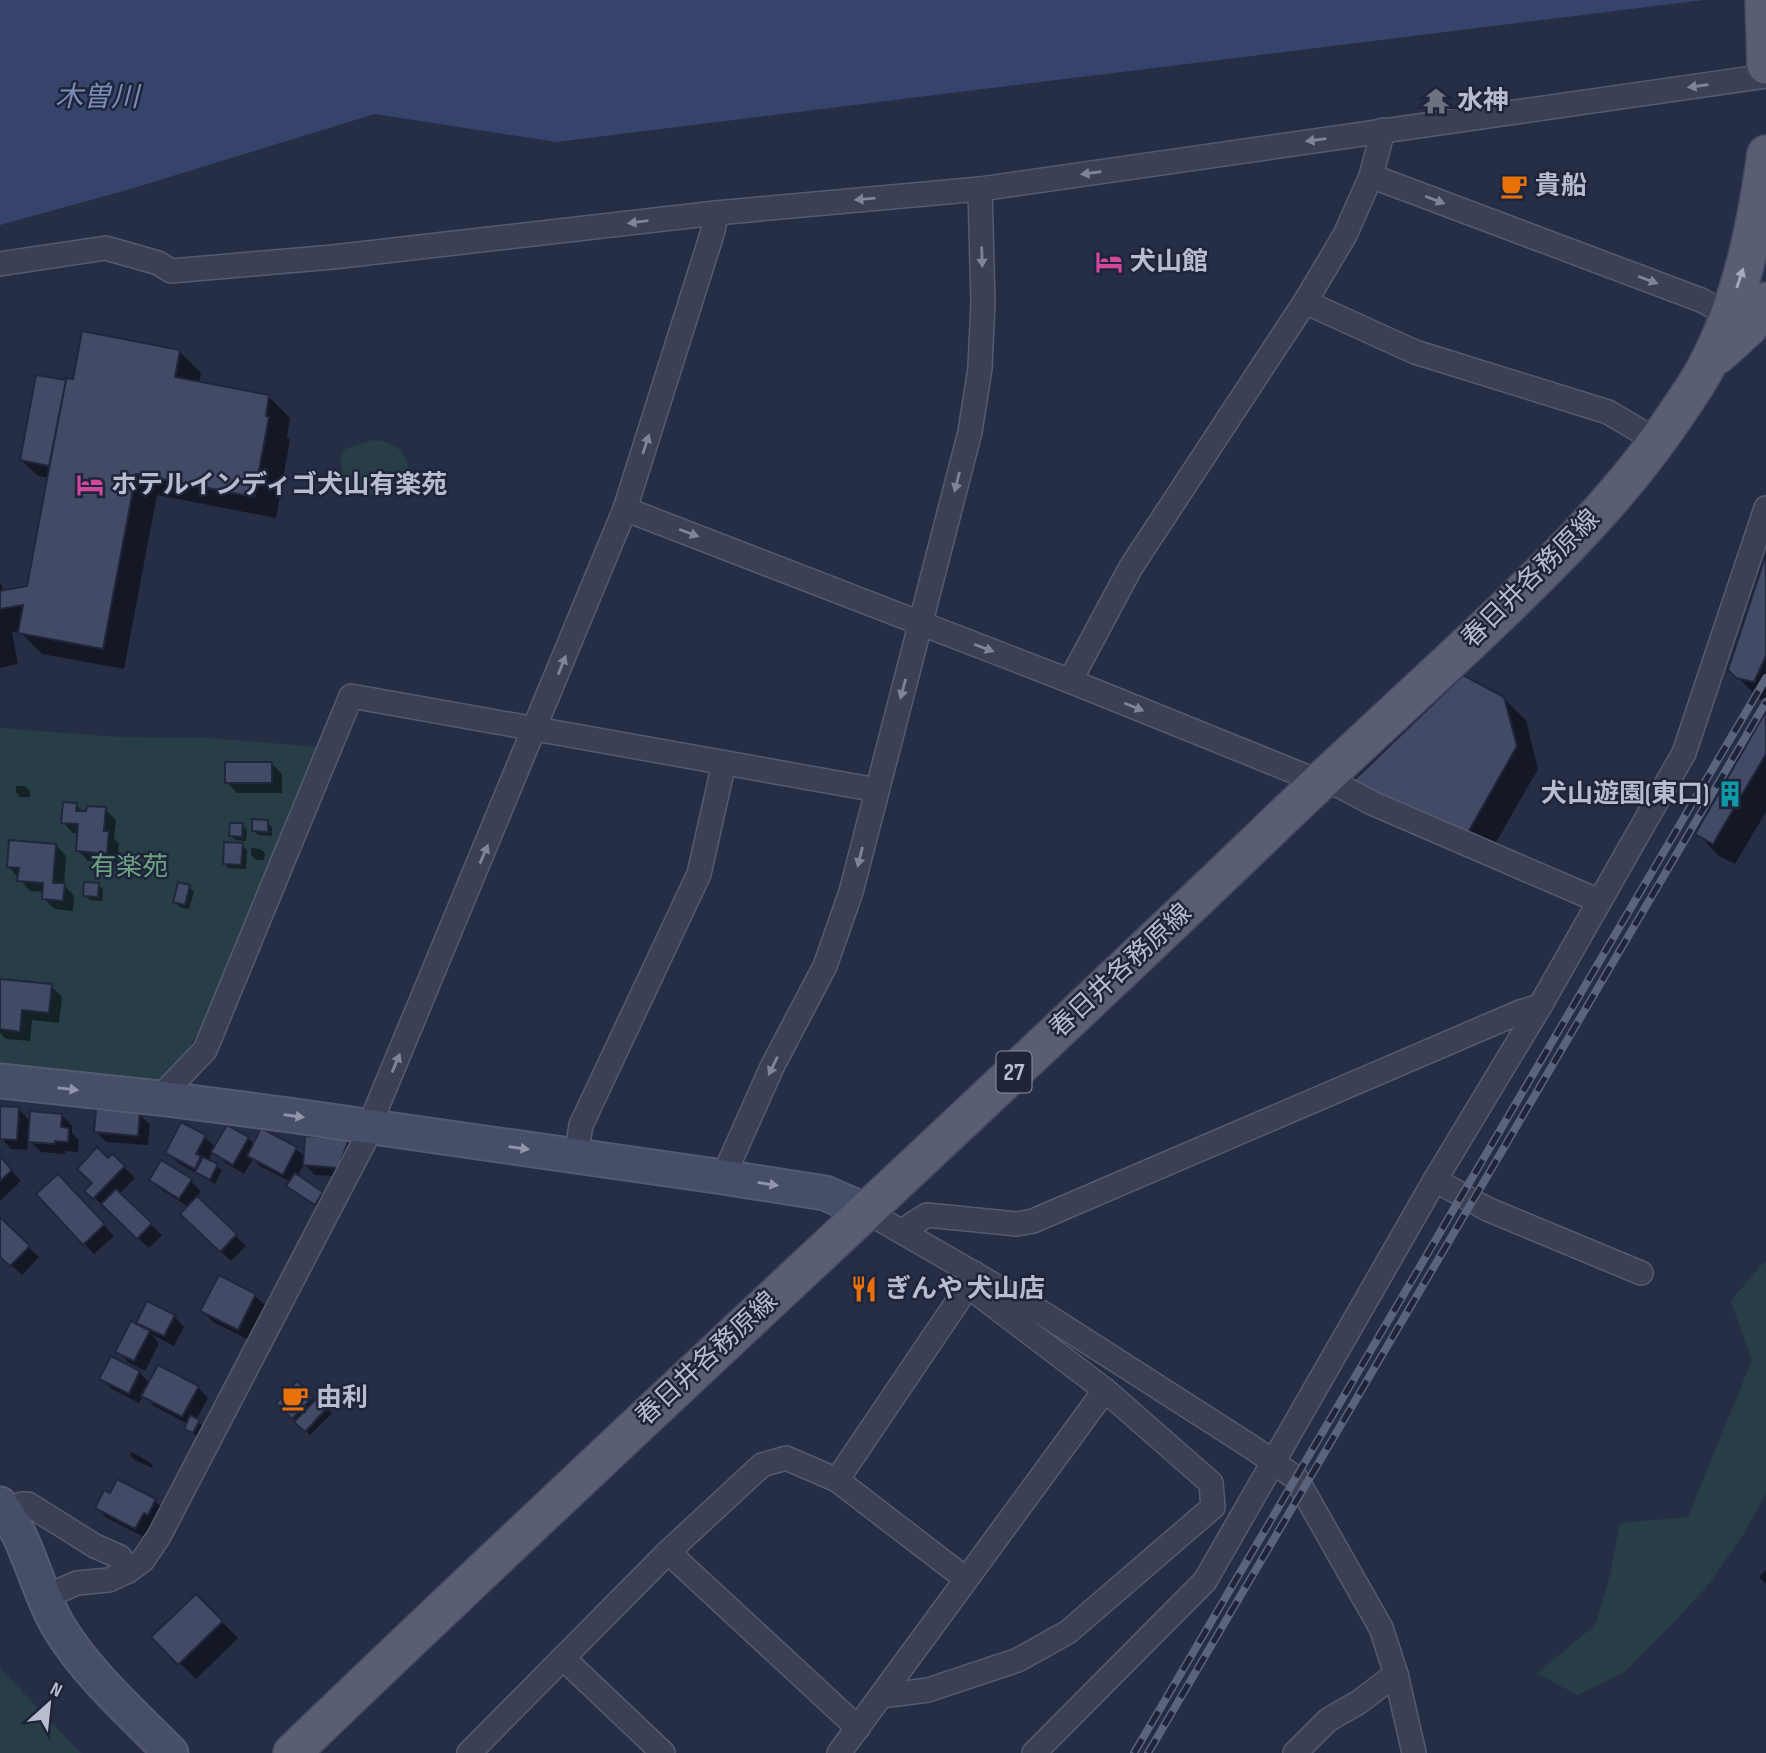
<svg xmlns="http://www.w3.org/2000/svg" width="1766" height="1753" viewBox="0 0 1766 1753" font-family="'Sofia Sans Condensed','Noto Sans JP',sans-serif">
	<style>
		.green { fill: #273e46 }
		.water { fill: #36436b }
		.shadow { fill: #0007 }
		.building { fill: #424a66; stroke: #20273c; stroke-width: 2 }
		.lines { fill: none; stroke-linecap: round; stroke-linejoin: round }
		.street-casing { stroke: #555b6f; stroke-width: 26 }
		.secondary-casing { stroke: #555b6f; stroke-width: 37 }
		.primary-casing { stroke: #43495e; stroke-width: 40 }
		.street { stroke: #3a4155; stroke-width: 23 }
		.secondary { stroke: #474e68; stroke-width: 33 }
		.primary { stroke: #585f75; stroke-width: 37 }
		.rail-casing { stroke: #5c647c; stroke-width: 8 }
		.rail { stroke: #1e253a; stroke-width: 5; stroke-dasharray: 16; stroke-linecap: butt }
		.oneway { fill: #7f8598 }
		.oneway2 { fill: #a4a9bc }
		.oneway3 { fill: #9096aa }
		.labels { text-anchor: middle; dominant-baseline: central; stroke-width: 5; stroke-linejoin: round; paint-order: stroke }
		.shield { fill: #1e253a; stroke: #898fa2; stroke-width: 2 }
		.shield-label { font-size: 24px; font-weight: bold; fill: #b7bcce }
		.poi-label { font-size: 26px; font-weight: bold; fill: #b7bcce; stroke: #1e253a; text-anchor: start }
		.street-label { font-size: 26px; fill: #b7bcce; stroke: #1e253a }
		.park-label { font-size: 26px; fill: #6da181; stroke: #1e253a }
		.water-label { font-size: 28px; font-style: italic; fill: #7c8cb7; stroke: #1e253a }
	</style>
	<rect width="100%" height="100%" fill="#252e45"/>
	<!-- green -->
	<g class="green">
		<path d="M373,440C422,443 416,496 379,495C365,494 354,486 342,480L341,454L348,448Z"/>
		<path d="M0,728L119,737L212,738L319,747L201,1028L178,1066L151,1090L0,1074Z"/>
		<path d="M1766,1262V1493L1745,1532L1709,1584L1672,1624L1625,1672L1577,1695L1537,1673L1595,1625L1610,1575L1620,1523L1688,1517L1752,1360L1731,1301L1760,1266Z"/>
		<path d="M0,1668L81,1753H0Z"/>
	</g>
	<!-- water -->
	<path class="water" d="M0,0H1704L556,142L375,114L127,190L0,225Z"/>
	<!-- shadow -->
	<g class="shadow">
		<path d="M179,351L201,373L199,383L269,397L290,418L287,437L290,440L276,518L157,495L124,669L42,654L19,631L12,632L18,664L0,668V582L4,592L28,587L49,478L38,476L21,460L74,381Z"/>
		<path d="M1766,561V701L1759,699L1730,669Z"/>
		<path d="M1503,698L1526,720L1538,769L1488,856L1376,803Z"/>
		<path d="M1766,715V812L1735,864L1719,856L1698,834Z"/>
		<path d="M271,763L282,774V793H237L227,782Z"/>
		<path d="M16,786H25L30,791V797H20L16,792Z"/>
		<path d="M76,805L85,813L105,809L116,820L114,839L119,843L117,863L88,861L78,850L79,833H73L63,822Z"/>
		<path d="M267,822L272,827V836L258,835L253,830Z"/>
		<path d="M242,825L247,830L246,841L236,840L231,836Z"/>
		<path d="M56,845L66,856L64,885L74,896L73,911L55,909L44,899L45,892L30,891L9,867Z"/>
		<path d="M242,845L247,850L246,869L229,868L224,864Z"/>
		<path d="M251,848L260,849L265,853L264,860H256L251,855Z"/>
		<path d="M98,885L103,889L102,901L90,900L85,896Z"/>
		<path d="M189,887L194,892L189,909L180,907L175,902Z"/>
		<path d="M0,981L51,986L62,997L59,1023L32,1020L30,1041L6,1039L0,1033Z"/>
		<path d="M0,1107L19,1109L31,1122L62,1115L72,1126V1133L79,1140L78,1152L65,1151V1154L41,1152L28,1139L27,1150L11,1149L1,1138Z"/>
		<path d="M139,1114L150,1125L148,1145L106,1142L96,1131Z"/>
		<path d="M262,1131L296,1149L305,1157L348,1141L358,1151L348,1177L315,1175L304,1164L297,1177L327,1198L320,1208L293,1190L291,1182L260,1166L253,1159L244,1174L224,1162L213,1151L208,1161L222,1170L215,1184L178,1163L167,1153L205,1137L216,1148L248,1138L255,1145Z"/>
		<path d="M113,1156L135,1178L119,1194L162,1235L149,1248L87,1191Z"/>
		<path d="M0,1158L21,1181L0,1201Z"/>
		<path d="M151,1180H190L201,1191L196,1198L246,1246L231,1261L182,1214L189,1207L162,1190Z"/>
		<path d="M69,1187L114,1236L94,1254L84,1243Z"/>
		<path d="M0,1220L39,1257L22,1275L0,1255Z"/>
		<path d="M220,1277L255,1296L266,1306L249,1340L213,1322L203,1311Z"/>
		<path d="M148,1303L174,1316L184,1327L174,1346L151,1334L159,1343L145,1371L128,1362L117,1351L137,1326Z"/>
		<path d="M112,1358L139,1372L150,1383L198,1387L208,1398L196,1420L203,1426L198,1437L186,1428L188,1424L154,1406L143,1396L139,1403L112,1389L102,1379Z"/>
		<path d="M297,1384L316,1402L318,1400L332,1413L310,1435L278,1403Z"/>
		<path d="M131,1452L148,1461L153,1466L152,1468L135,1460L130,1455Z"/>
		<path d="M118,1481L155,1501L166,1511L146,1538L107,1518L97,1508L111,1495Z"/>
		<path d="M1766,1570V1584L1759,1577Z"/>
		<path d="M196,1596L238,1638L196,1679L154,1637Z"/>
	</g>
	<!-- building -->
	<g class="building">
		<path d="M82,331L180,350L175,377L269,395L266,416L269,417L254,497L136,474L103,649L18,633L23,605L0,609V591L27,586L66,378L73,379Z"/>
		<path d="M36,375L66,380L49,466L20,460Z"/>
		<path d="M1766,554V656L1754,682L1736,678L1728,670Z"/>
		<path d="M1463,675L1504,697L1517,746L1466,836L1352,782Z"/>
		<path d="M1766,711V754L1713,844L1695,834Z"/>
		<rect x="225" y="762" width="47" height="21"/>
		<path d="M63,802L77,803L76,811H86L87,806L106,807L104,831H109L107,854L76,851L78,824L61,823Z"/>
		<path d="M252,819L268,820V832L252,831Z"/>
		<path d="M230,823H243L242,837L229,836Z"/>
		<path d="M9,840L56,844L53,883H65L63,901L42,899L43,883L17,881L19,868L7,867Z"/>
		<path d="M224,842L243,843L241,865L223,864Z"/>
		<path d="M84,882L99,883L98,897L83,896Z"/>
		<path d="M178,882L190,885L185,905L173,902Z"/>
		<path d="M0,979L52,984L49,1013L22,1010L20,1032L0,1029Z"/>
		<path d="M0,1106L19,1107L17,1140L0,1139Z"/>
		<path d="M96,1109L140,1112L138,1136L94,1132Z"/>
		<path d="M30,1111L62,1114L61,1127L69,1128L68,1142L55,1141V1144L28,1142Z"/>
		<path d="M181,1122L206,1135L196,1154L201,1156L195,1169L165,1153Z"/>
		<path d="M227,1125L249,1137L233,1165L211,1152Z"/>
		<path d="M261,1128L297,1147L283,1175L247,1156Z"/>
		<path d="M305,1136L349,1139L338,1168L303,1165Z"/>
		<path d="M97,1147L108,1158L113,1154L125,1166L93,1199L84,1191L92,1183L77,1169Z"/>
		<path d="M0,1156L12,1170L0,1181Z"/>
		<path d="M203,1157L218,1164L210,1180L195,1172Z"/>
		<path d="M161,1160L192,1179L179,1199L149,1180Z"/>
		<path d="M295,1173L323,1192L315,1205L286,1186Z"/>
		<path d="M58,1174L105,1224L83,1245L36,1194Z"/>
		<path d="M116,1189L152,1223L137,1239L101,1204Z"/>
		<path d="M197,1196L237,1234L220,1252L180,1214Z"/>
		<path d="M0,1217L30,1246L10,1266L0,1257Z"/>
		<path d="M219,1275L256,1294L238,1330L200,1311Z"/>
		<path d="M147,1301L175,1315L164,1336L136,1323Z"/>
		<path d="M131,1321L150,1331L134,1361L115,1352Z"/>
		<path d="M111,1356L140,1371L129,1394L99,1379Z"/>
		<path d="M158,1365L199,1386L182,1417L141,1396Z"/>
		<path d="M297,1381L313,1397L292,1419L276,1403Z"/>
		<path d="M318,1397L328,1407L305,1432L294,1422Z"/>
		<path d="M190,1415L200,1420L193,1433L184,1429Z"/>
		<path d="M117,1479L156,1499L148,1515L144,1513L135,1529L95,1508L104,1490L110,1493Z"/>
		<path d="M196,1594L223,1621L178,1665L151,1637Z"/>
	</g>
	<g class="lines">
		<!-- street casing -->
		<g class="street-casing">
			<g id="street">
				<path d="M1371,176L1701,300L1728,315"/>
				<path d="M0,264L106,248L158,263L171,271L333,257L716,213L980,189L1766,76"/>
				<path d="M1305,302L1415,352L1608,412L1657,441"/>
				<path d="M625,509L1070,681L1320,782L1340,786L1372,803L1599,901"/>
				<path d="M1070,681L1131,567L1305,302L1345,235L1371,176L1383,130"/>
				<path d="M159,1098L205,1050L351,696L877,790"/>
				<path d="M576,1156L581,1125L699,874L724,763"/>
				<path d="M723,1177L772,1067L825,966L851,892L970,432L980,368L983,303L980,189"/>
				<path d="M1435,1180L1487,1209L1641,1273"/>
				<path d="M864,1210L1044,1314L1253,1448L1296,1478L1381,1628L1396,1674L1414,1753"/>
				<path d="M902,1231L927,1215L1017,1224L1033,1221L1520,1012L1540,1006"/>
				<path d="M837,1480L966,1579"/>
				<path d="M6,1512L22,1504H28L95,1546L120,1557L128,1571"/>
				<path d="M668,1552L858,1728"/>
				<path d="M44,1597L77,1583L109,1580L128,1571L143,1560L159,1536L372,1127L375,1112L625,509L713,231L716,213"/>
				<path d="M563,1658L663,1753"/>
				<path d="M882,1696L928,1690L1018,1660L1068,1632L1213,1507L1211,1483L1105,1390L968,1286L974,1273"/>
				<path d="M469,1753L668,1552L762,1465L786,1458L837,1480L968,1286"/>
				<path d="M839,1753L1105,1390"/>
				<path d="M1034,1753L1205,1581L1435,1180L1540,1006L1684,753L1766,508"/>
				<path d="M1295,1753L1328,1720L1359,1702L1396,1674"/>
			</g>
		</g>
		<!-- secondary casing -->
		<g class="secondary-casing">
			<g id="secondary">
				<path d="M0,1081L159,1098L289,1115L723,1177L825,1193L864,1210"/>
				<path d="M0,1504C29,1540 36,1590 60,1629C89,1676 133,1714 171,1753"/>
			</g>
		</g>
		<!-- primary casing -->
		<g class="primary-casing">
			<g id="primary">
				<path d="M1764,0L1766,65"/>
				<path d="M1718,355L1749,327L1766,301"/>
				<path d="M292,1753C611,1445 939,1147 1259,840C1333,768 1410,699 1485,628C1554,562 1624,493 1677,413C1687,398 1698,383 1706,367C1741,302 1756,226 1766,154"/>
			</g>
		</g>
		<!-- street -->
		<use href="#street" class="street"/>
		<!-- secondary -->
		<use href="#secondary" class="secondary"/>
		<!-- primary -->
		<use href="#primary" class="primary"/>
		<!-- rail casing -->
		<g class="rail-casing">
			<g id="rail">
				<path d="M1134,1753L1766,678"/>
				<path d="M1148,1753L1766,702"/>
			</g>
		</g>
		<!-- rail -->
		<use href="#rail" class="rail"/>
	</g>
	<!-- one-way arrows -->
	<defs><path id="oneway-solid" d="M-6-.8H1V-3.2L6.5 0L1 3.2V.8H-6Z" transform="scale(1.75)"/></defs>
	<g class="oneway">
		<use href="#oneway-solid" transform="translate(1698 86) rotate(172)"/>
		<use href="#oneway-solid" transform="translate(1316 140) rotate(172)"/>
		<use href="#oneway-solid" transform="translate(1091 173) rotate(172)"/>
		<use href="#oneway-solid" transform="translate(865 199) rotate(175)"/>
		<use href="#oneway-solid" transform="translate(1435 200) rotate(21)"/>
		<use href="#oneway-solid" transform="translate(638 222) rotate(173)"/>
		<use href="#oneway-solid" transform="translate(982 257) rotate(88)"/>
		<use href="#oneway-solid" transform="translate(1648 280) rotate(21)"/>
		<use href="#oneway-solid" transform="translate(646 444) rotate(-72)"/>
		<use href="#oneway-solid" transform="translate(957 482) rotate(104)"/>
		<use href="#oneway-solid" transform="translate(689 533) rotate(21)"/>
		<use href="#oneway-solid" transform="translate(984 648) rotate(21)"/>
		<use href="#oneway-solid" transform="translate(562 665) rotate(-68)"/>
		<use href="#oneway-solid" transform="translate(903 689) rotate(105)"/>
		<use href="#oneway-solid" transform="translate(1134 707) rotate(22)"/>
		<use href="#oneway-solid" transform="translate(484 854) rotate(-67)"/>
		<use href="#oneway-solid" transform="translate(860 857) rotate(104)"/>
		<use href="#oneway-solid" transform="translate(396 1063) rotate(-67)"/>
		<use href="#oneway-solid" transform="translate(773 1066) rotate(116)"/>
	</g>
	<use class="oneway2" href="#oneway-solid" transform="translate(1740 278) rotate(-72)"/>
	<g class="oneway3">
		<use href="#oneway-solid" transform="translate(68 1089) rotate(6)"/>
		<use href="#oneway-solid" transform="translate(294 1116) rotate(8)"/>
		<use href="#oneway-solid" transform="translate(519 1148) rotate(8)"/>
		<use href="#oneway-solid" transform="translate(768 1184) rotate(9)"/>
	</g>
	<!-- icons -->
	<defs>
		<g id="temple-bare" transform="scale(2.1)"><path d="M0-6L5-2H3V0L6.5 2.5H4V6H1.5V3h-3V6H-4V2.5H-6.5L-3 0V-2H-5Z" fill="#6b7280" stroke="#1e253a" stroke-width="2.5" paint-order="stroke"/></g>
		<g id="cafe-bare" transform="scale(2.1)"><path d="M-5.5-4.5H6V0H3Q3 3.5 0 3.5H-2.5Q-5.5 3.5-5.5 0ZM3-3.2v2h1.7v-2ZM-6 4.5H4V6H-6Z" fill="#e8710a" stroke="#1e253a" stroke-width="2.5" paint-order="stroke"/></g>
		<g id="hotel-bare" transform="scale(2.1)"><path d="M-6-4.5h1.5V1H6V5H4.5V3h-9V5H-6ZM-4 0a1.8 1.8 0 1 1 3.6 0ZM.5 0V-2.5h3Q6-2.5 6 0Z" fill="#d1479c" stroke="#1e253a" stroke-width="2.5" paint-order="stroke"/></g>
		<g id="building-bare" transform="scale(2.1)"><path d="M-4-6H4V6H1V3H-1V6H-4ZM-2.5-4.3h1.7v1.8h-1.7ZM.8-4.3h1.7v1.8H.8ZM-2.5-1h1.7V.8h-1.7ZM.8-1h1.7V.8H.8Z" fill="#0f9aa8" stroke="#1e253a" stroke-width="2.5" paint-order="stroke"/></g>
		<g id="restaurant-bare" transform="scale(2.1)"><path d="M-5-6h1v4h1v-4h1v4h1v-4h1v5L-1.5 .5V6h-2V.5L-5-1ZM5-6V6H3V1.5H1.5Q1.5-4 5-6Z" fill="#e8710a" stroke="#1e253a" stroke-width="2.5" paint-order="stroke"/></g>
	</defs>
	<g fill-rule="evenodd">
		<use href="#temple-bare" x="1436" y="101"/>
		<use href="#cafe-bare" x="1514" y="186"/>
		<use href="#hotel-bare" x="1109" y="262"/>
		<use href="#hotel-bare" x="90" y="485"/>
		<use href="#building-bare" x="1730" y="794"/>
		<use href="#restaurant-bare" x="864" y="1289"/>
		<use href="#cafe-bare" x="295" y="1398"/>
	</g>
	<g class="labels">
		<!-- shield labels -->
		<rect class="shield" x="996.5" y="1051.5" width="35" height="41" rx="5"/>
		<g class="shield-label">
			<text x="1014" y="1072">27</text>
		</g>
		<!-- poi labels -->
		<g class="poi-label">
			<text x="1457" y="101">水神</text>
			<text x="1535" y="186">貴船</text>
			<text x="1130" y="262">犬山館</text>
			<text x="111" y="485">ホテルインディゴ犬山有楽苑</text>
			<text x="1709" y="794" text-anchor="end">犬山遊園(東口)</text>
			<text x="885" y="1289">ぎんや 犬山店</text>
			<text x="316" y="1398">由利</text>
		</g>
		<!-- street labels -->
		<g class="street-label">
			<text transform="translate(1531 579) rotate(-45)">春日井各務原線</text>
			<text transform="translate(1121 971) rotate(-43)">春日井各務原線</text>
			<text transform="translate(707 1359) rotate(-43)">春日井各務原線</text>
		</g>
		<!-- park labels -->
		<g class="park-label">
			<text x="129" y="867">有楽苑</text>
		</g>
		<!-- water labels -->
		<g class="water-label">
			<text x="97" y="97">木曽川</text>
		</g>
	</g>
	<!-- north arrow -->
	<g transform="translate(49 1704) rotate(27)" stroke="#1e253a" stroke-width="5" paint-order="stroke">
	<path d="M0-5L12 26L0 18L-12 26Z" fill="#b7bcce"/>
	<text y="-10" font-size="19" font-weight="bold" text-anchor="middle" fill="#b7bcce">N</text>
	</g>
</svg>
